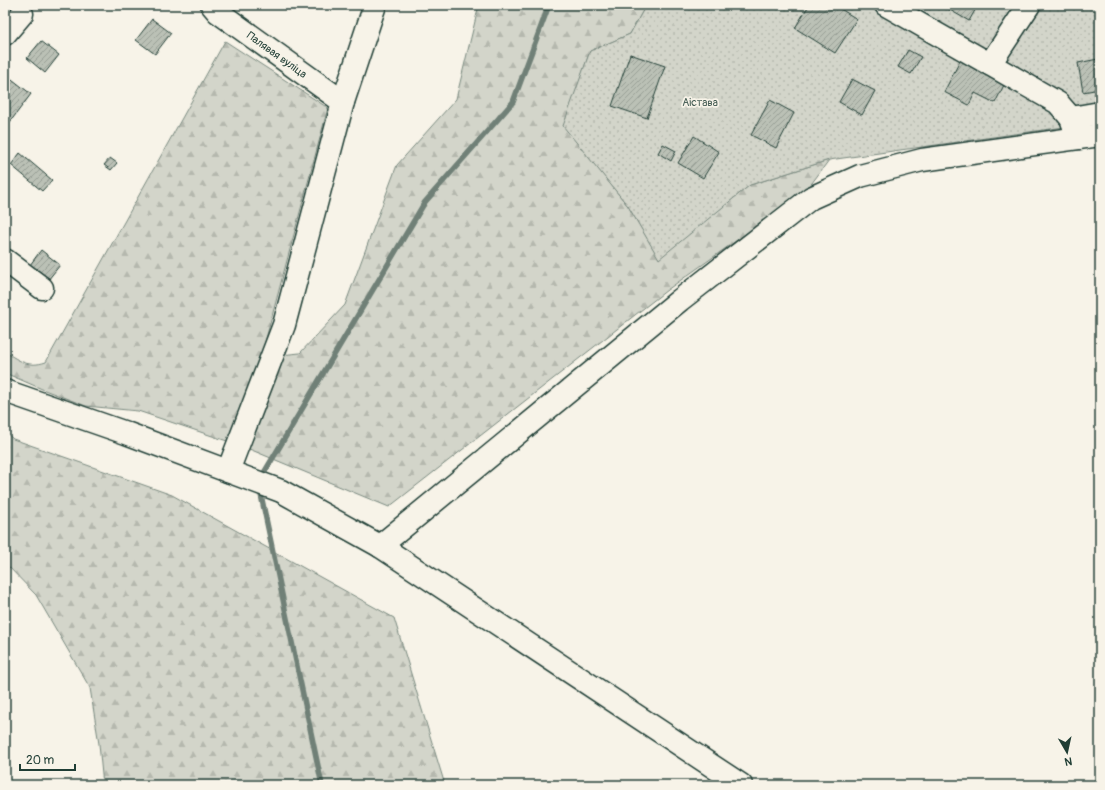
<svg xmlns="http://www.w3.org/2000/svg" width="1105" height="790" viewBox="0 0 1105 790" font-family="Pangolin,sans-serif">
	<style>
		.forest { fill: url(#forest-firs); stroke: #79897f }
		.park { fill: url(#park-dots); stroke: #79897f }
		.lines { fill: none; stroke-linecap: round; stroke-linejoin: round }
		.stream { stroke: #6f8077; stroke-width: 5.5 }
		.building { fill: url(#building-hatch); stroke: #1f3d34 }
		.minor-casing { stroke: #1f3d34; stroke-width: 25 }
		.minor { stroke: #f7f3e8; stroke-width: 22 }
		.labels { text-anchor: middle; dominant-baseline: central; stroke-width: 3.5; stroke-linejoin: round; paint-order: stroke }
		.street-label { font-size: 11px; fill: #1f3d34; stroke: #f7f3e8 }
		.park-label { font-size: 11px; fill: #435b52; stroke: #f7f3e8 }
	</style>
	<defs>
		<pattern id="forest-firs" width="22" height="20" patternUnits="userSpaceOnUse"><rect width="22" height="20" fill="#d3d5ca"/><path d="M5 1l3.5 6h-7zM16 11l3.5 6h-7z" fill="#b5b8ae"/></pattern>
		<pattern id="park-dots" width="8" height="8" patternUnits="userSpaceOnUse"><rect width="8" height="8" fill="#d3d5ca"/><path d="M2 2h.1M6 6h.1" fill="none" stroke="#b5b8ae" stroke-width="1.8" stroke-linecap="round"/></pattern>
		<pattern id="building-hatch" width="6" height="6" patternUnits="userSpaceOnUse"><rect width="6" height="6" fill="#bbc1b6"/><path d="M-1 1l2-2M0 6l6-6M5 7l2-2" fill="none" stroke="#979e95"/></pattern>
	</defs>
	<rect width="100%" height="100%" fill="#f7f3e8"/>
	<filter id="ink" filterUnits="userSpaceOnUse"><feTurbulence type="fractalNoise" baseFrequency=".025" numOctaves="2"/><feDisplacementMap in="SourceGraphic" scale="8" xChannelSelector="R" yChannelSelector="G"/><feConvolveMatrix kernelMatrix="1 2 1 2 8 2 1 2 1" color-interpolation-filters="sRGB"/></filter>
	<g filter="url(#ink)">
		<!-- forest -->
		<g class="forest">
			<path d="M479,5H646L630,34L590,51L564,126L628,206L659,258L750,185L829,160L806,191L667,290L389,507L242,446L138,411L86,406L42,389L5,373V352C20,361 28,368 46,362L225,41L328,108L261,357L300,353L345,305L397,165L456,99Z"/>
			<path d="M5,432L13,439L172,495L394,618L445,785H103L99,744L90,688L36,595L5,563Z"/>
		</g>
		<!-- park -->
		<path class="park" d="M646,5H1100V122L829,160L750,185L659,259L628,206L563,126L590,51L630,34Z"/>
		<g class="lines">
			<!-- stream -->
			<g class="stream">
				<path d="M261,478L425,202L513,102L549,5"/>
				<path d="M260,490L322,785"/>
			</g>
		</g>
		<!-- building -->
		<g class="building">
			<path d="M809,5H834L857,19L835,53L795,28Z"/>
			<path d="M941,5H978L969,21Z"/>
			<path d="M152,19L171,33L155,54L136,40Z"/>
			<path d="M41,41L59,55L45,73L27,58Z"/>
			<path d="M908,50L921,57L911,74L898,67Z"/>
			<path d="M630,54L665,66L647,118L612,106Z"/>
			<path d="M962,57L1007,79L995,103L975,93L969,105L944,92Z"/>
			<path d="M1098,59L1100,72V89L1083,92L1078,63Z"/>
			<path d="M8,76L31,94L10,122L5,118V80Z"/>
			<path d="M852,79L875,91L862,115L839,102Z"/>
			<path d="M770,100L794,113L776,148L751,135Z"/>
			<path d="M694,136L719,152L703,178L678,163Z"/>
			<path d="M663,144L676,151L671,161L658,153Z"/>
			<path d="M20,153L52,180L42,191L11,165Z"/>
			<path d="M110,158L117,163L111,170L104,165Z"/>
			<path d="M41,250L60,265L48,280L30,265Z"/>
		</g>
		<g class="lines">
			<!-- minor casing -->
			<g class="minor-casing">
				<g id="minor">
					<path id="s1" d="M212,5L218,12L343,102"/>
					<path d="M886,5L1058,103L1071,118L1078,138"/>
					<path d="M5,34L22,14"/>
					<path d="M990,64L1029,5"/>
					<path d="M1071,118L1100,113"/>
					<path d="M5,260L42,288"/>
					<path d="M5,391L126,433L281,491L380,546L741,785"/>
					<path d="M228,471L284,325L343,102L375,5"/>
					<path d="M380,546L680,300L811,198L860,176L922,160L1100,135"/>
				</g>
			</g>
			<!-- minor -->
			<use href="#minor" class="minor"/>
		</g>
	</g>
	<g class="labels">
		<!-- street labels -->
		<g class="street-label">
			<text stroke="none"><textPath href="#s1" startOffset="82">Палявая вуліца</textPath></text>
		</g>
		<!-- park labels -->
		<g class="park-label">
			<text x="700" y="102">Аістава</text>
		</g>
	</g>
	<!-- margin -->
	<rect width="1105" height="790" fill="none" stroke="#f7f3e8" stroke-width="20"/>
	<rect x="10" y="10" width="1085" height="770" fill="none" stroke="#1f3d34" stroke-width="1.5" filter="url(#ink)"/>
	<!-- north arrow -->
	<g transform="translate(1067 752) rotate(171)" stroke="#f7f3e8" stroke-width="3" paint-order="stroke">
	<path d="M0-3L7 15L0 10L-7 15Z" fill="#1f3d34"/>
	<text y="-6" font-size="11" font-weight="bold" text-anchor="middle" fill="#1f3d34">N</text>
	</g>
	<!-- scale -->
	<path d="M20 764v6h55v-6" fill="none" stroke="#1f3d34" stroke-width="2"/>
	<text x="26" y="764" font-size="12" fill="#1f3d34" stroke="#f7f3e8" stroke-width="3" paint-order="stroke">20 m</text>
</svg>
